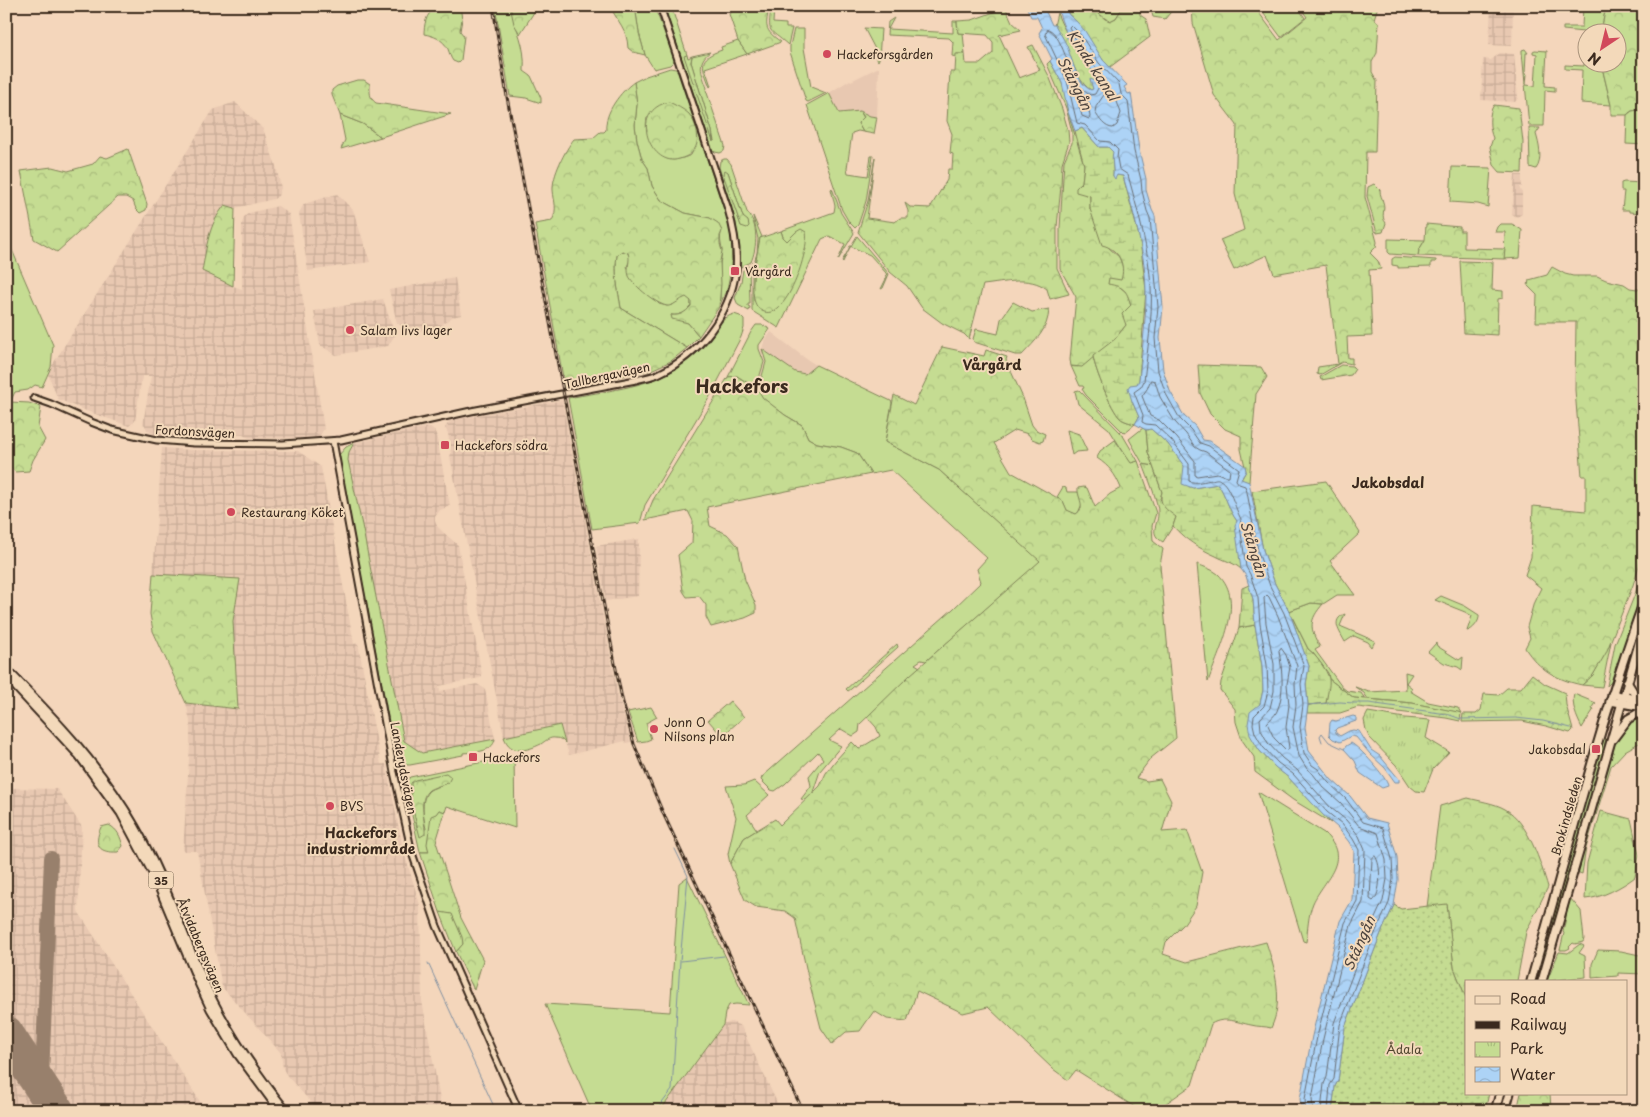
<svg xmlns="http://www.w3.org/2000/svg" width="1650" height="1117" viewBox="0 0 1650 1117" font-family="'Playpen Sans',sans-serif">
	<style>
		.built { fill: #e8c8b1 }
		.industrial { fill: url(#industrial-grid) }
		.grass { fill: #c5dc92; stroke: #808358; fill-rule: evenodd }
		.forest { fill: url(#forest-crowns); stroke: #808358 }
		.wetland { fill: url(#wetland-marsh); stroke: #808358 }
		.park { fill: url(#park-tufts); stroke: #808358 }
		.garden { fill: url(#garden-dots); stroke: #808358 }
		.water { fill: url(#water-waves); stroke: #7f8fa0 }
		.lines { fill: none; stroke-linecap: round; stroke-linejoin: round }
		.shore { stroke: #696e74; stroke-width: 1 }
		.stream { stroke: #7f8fa0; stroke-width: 1 }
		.taxiway { stroke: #98806c; stroke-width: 14 }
		.runway { stroke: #98806c; stroke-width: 35 }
		.minor-casing { stroke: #3b2a1e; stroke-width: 9 }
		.major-casing { stroke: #3b2a1e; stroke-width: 11 }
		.minor { stroke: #f3d9ba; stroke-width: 5 }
		.major { stroke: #f3d9ba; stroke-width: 7 }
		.rail-casing { stroke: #3b2a1e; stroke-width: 3 }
		.rail { stroke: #f3d9ba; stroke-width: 1; stroke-dasharray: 4; stroke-linecap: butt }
		.poi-dot { fill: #d1495b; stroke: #f3d9ba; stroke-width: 2 }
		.labels { text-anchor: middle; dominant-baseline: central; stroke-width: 4; stroke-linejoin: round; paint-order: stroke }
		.shield { fill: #f3d9ba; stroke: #725e4d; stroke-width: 1 }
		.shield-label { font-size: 11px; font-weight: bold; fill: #3b2a1e }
		.poi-label { font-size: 12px; fill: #3b2a1e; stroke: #f3d9ba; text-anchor: start }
		.street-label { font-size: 12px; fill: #3b2a1e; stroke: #f3d9ba }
		.park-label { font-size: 12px; fill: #50452f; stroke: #f3d9ba }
		.water-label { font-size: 14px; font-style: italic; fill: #4c433e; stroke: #f3d9ba }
		.neighbourhood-label { font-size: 14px; font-weight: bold; fill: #3b2a1e; stroke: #f3d9ba }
		.district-label { font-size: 18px; font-weight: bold; fill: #3b2a1e; stroke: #f3d9ba }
	</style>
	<defs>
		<pattern id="industrial-grid" width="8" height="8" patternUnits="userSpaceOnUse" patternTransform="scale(1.25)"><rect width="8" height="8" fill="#e8c8b1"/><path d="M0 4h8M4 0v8" fill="none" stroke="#c8ac98"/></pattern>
		<pattern id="forest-crowns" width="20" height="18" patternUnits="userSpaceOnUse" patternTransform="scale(1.25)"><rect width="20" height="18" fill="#c5dc92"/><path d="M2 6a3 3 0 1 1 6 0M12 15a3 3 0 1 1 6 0" fill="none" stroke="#aabd7d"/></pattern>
		<pattern id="wetland-marsh" width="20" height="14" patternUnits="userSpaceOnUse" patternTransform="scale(1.25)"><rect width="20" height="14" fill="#c5dc92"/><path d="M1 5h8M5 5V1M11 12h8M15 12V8" fill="none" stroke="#aabd7d"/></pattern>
		<pattern id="park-tufts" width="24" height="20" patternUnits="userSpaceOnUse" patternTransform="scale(1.25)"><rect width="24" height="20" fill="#c5dc92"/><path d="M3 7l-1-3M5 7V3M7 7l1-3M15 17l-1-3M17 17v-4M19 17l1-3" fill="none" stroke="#aabd7d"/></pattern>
		<pattern id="garden-dots" width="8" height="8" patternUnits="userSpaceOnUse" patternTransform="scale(1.25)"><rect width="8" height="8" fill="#c5dc92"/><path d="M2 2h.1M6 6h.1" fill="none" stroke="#aabd7d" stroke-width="1.8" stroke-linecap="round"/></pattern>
		<pattern id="water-waves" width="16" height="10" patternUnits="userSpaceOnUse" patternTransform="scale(1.25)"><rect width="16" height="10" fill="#add3f6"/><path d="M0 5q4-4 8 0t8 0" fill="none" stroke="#96b5d2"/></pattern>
	</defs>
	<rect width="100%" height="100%" fill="#f4d6bb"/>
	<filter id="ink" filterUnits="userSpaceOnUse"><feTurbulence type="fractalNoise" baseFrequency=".02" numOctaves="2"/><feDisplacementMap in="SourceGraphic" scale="10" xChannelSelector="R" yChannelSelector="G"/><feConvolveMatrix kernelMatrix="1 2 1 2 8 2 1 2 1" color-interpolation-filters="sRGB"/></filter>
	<g filter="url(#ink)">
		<!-- built -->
		<g class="built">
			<path d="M877,68H879L877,117L870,116L860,111L839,113L829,93L850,80L851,81Z"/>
			<path d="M771,332L805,358L816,365L805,374H800L786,367L762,349L764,342Z"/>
		</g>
		<!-- industrial -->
		<g class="industrial">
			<path d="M1491,6H1513L1512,46L1489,45Z"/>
			<path d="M1500,53L1514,54L1518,98L1515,102L1481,100L1483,59L1491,60Z"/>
			<path d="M235,102L263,129L276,166L281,188L278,196L274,199L235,208L225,205L215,218L233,286L242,289V223L244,217L249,213L278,206L289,214L324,429L319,437L296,438H249L243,435L227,434L224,437L216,438H193L153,434L147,430L145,425L143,424L151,376H142L135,421L129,426L81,409L58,399L48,374L51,367L213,110Z"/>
			<path d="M1515,175H1522V187H1520V190L1522,191V214L1517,217L1512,214Z"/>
			<path d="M337,194L353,210L370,262L308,271L299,213L304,204Z"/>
			<path d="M455,278L461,315L452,317L439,327L414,332L397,323L389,290Z"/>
			<path d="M383,299L395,335L388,346L336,355L320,345L314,311Z"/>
			<path d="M562,400L618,695L631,742L626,743L625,741L569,755L560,725L504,737L450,456L451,454L448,433L445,428L449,422L453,420Z"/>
			<path d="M427,427L433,429L436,434L450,506L440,510L435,517V521L437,526L444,533L458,545L482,676L480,678L439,686L440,691L477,684L485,689L495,739L421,753L404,741L363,530L348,460L349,452L354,443Z"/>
			<path d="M162,448L193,450L298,451L321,467L354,644L358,643L381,764H386L403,849L420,905L422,1001L442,1111H319L288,1077L283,1069L281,1053L222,987L197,851H183L190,744V721L186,703L238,708L233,621L240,580L153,574Z"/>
			<path d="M639,539L638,596L606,601L596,546Z"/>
			<path d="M6,788L57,789L82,827L78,911L206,1111H6Z"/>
			<path d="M731,1022L741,1026L781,1111H660L723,1025Z"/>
		</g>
		<!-- grass -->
		<g class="grass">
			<path d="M495,6H510C516,31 526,44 524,71L531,76L541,98V103L526,98L510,96Z"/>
			<path d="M635,6H653L658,16L674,58V61L670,65L654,69L645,55L639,33Z"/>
			<path d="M664,6H671L687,55L685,56L714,141L712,131L691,62L692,56L710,52C696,62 702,74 707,88L706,90L725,146L724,151L720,153L715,152L712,149Z"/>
			<path d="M771,6H774L773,23L786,24V28H792L788,45C768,27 768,36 771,6Z"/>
			<path d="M1078,6H1143L1140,10H1121L1116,18L1110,21C1105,19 1103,16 1099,14C1089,9 1090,17 1078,6Z"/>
			<path d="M1258,6H1297L1305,18L1281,37Z"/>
			<path d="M1583,6H1606L1601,32H1588V62L1601,63L1611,105L1581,103L1582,70L1565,69V65L1584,66V32L1563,30V27H1582Z"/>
			<path d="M894,18L888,29L953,33V21H957L958,33H963L965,54H957L956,57L952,56L953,42L949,38L887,35L888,22Z"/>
			<path d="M864,28L881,29L879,59L878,61L873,53L876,51Z"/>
			<path d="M794,29H804V48L811,87L826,93L808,102L806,101L790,52V46Z"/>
			<path d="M738,41L747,54L705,68L711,86L710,87C702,66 697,58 722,50L721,47Z"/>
			<path d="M1525,49L1528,53H1526L1525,74H1527L1526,85L1535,86L1537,54L1533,53V51L1535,50L1547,51L1545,86L1555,87V91L1545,90L1544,126H1529L1522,52V50Z"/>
			<path d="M670,68L676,69L677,70L730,227C733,250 732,270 726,293H725L719,307C721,293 720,280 720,266C720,261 722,255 722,250C721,243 719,238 722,230L710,218L685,213L661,200L652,186L648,168L642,159L637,141L635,125L637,104L634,82L646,76ZM689,114L698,140L691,155C672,163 663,162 653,144C647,134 645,128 647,118Z"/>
			<path d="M829,93L839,113L860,111L864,118L858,123L863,132L858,131L852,133L847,168L848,173L868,176L871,156H873L866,201L858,225L855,228L849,222L842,210L807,105Z"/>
			<path d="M1638,110L1644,112V145L1626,144L1627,115L1632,111Z"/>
			<path d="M340,115L363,124L381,137L341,149L345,140Z"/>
			<path d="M1529,128H1540L1536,134C1539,144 1543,160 1536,169L1530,167Z"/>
			<path d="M724,159H727L731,164L747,212C759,224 757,248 751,262L741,267L736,223L719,167L720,161ZM723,171L728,172L743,217L748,222L741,226Z"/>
			<path d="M1452,167L1491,168L1488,207L1478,204L1450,202Z"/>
			<path d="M1624,182L1644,183V213L1629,212V210H1622L1624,191H1621V183Z"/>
			<path d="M832,188L841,213L854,233L838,260L845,244L829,236L822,239L779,328L752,311V269L757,253L758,239L753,216L762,237L760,238L755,266L754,301L775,311L783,301L806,249L796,232L787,241L783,237L781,231L834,212L835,206L831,189Z"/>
			<path d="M1500,224H1512L1522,230L1520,258L1504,259L1505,232H1495L1497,227Z"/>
			<path d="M6,236L53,345L51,367L42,387L35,385L28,390L15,392L10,402L6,403Z"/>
			<path d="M857,236L889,274L883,288L881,289L887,277L886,273L870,255L850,246L843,262L842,261Z"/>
			<path d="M1388,239L1425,240L1419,250L1418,256L1390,254L1388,252Z"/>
			<path d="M622,251L628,253L630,259L627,267L659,304L667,306L674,304L679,299L686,296L691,301V306C685,313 680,316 671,315L688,323L699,336L687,348L621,308C618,290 614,273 617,255Z"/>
			<path d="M1395,257L1436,260V262H1431V267L1398,268V266L1392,265V259Z"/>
			<path d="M749,266L750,304H748V306L750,307L749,311L738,305L735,298L741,282L743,270Z"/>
			<path d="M734,314L740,316L744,320V328L741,337L709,398L645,505L640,523L592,529L568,398C604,391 644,388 676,369C687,362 697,354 706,344C715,334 720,317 734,314Z"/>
			<path d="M756,325H762L770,329L759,345V349L764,362L756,388L737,376L728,377L751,332Z"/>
			<path d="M762,349L795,372L805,374L816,365L891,401L892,403L885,442L939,470L1041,561L926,661L921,660L915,664L920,667L860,724L859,732L853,736L841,729L829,740L841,746L820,771L812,795L806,800L801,799L811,786L809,776L823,759L818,752L785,784L775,791L771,790L761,780L762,777L953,609L981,582L977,569L987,558L891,470L871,474L857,453L841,447L817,443L808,438L802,425L785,415L762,398L758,390L766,362Z"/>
			<path d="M1093,356C1095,370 1111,409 1120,418C1123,421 1131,423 1135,424L1124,433L1086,395L1082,389L1084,388L1083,386H1080L1071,366C1081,369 1087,363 1093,356Z"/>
			<path d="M1079,390L1122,434L1138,461L1131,464L1109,429L1078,404L1075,391Z"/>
			<path d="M1143,428L1146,430L1148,452L1153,466L1143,464L1129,439Z"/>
			<path d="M354,443L349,452L348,460L363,530L404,741L422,753L495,739C493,753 473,752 463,753V755L410,765H403L396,759L339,457V455L346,447Z"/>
			<path d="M1063,487L1066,488L1067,492H1078L1082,504L1078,513L1076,514L1067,511L1063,501L1057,497Z"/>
			<path d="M1197,564C1204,567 1212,569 1218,574C1247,601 1218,652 1208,682Z"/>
			<path d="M1644,568V590L1611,682L1607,686L1615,644L1635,594Z"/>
			<path d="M1441,596L1465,606L1479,615C1480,621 1473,630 1467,631L1472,616L1465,612L1435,600Z"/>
			<path d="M1311,603L1323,604C1309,620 1309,628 1320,647L1315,650L1342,687L1347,691L1361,693L1365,699L1354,698L1329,679L1328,673L1313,653L1308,649L1289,611Z"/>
			<path d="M1345,614L1340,626L1375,641L1372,647L1368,642L1354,636L1345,642C1340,632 1330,620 1345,614Z"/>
			<path d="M1611,642L1602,687L1582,685L1593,675Z"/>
			<path d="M1436,643L1437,646L1459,660L1463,657L1462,670L1458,667L1444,663L1428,652Z"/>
			<path d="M897,644L898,647L851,689L848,691L846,689Z"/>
			<path d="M1405,672L1412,674L1406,683L1412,688L1410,691L1428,702L1458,708L1461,713L1412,703L1368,699L1364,693L1355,687L1369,692L1406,690Z"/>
			<path d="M1574,694L1596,703L1594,704L1592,708L1594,709L1582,728C1577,718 1571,705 1574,694Z"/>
			<path d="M651,707L657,717L646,723L651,739L646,741L638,742L628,712Z"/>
			<path d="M1644,713V742L1637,744L1625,751L1611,766L1586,848L1582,874L1577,872L1615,744C1623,726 1628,722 1644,713Z"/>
			<path d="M560,725L565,743C563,740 560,738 555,738C550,737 545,741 541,744C527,751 510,755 504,737Z"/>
			<path d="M1603,739H1606L1603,751L1538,981H1535Z"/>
			<path d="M508,757H514L515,828L447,806L445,812L439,810C433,824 425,837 429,852H420L405,783L410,777ZM441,786C437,787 433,788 430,790C419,798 424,819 426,829L417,828L410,788Z"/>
			<path d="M754,781L769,795L747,815L757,830L744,838L730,864L728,854L736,817L726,786L744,785Z"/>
			<path d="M1258,792L1324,833C1353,860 1324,879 1313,903C1308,915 1308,929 1306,942L1303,941Z"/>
			<path d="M687,877L749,1005L736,1004L729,1005L725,1013L723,1025L660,1111H592L545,1004L670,1012L679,883Z"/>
			<path d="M1570,898L1581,911L1584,939L1583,942L1575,944L1573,943L1569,947L1570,948L1566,950H1560L1564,933L1563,932Z"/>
			<path d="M440,912L452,913L463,937V944L456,952Z"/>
			<path d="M1580,944L1584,946L1579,953L1585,956L1586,977L1547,981L1559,952L1568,953Z"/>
			<path d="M1598,950L1621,951L1644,956V974L1618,973V976L1592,978V964Z"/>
		</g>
		<!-- forest -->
		<g class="forest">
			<path d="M447,6H460L462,19L460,31L464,36L461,60L458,63L453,61C450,57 450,54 448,49C443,39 434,36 424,34C424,26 426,13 434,10C438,8 442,8 447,6Z"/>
			<path d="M510,6H538L520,34L514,24Z"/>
			<path d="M610,6H635L639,33L645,55L633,52L628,48C627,28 618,23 610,6Z"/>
			<path d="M732,6H769C766,27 763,29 781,42L747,54L738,41L729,14L731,13Z"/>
			<path d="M997,6H1005L1012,22L1021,30L999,35L1019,78L1040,70L1028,47L1033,45L1049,76L1062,109L1068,130L1069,142L1062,163L1061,186L1057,227V268L1069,294L1050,299L1047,289C1029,275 1004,283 983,285L969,339L964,334L942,323L922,308L907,286L890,272L858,232L868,201L875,157L867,218L895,222L900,218H908V211L905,203L910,207L930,208L947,180L948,169H952L953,154L950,153L952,134L947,121L950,72H955L956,54H965L966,64H980L993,53V42L987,35L958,33L957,21L972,20L997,11Z"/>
			<path d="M1064,6H1078L1084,8L1085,13H1098L1105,19L1110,21L1116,18L1121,10H1140V15L1146,19L1150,37L1110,67L1103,60L1077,22L1069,15Z"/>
			<path d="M1150,6H1254L1279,40L1307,17L1299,6H1378L1374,19L1379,23L1377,53L1372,62V72L1377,81L1375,152H1366L1365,197L1377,242L1376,247L1370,253L1378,261L1381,269L1369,270L1372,336L1347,337L1348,358H1352V364L1342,362L1320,375L1317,374L1318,367L1338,364L1326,265L1274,274L1267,255L1234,270L1220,240L1244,230L1235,194L1237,125L1214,95L1193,23L1192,6L1174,8L1165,19L1153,17Z"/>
			<path d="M1606,6H1644V112C1636,109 1632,109 1627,115H1611V105L1601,63L1618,62V32H1601Z"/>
			<path d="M1057,13C1060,21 1064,29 1068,35C1077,50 1097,71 1099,87L1097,82L1091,80L1093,89L1091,90C1071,78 1071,42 1054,26Z"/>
			<path d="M687,55L688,58L692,56L691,62L712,131L713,142L684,56Z"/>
			<path d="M1050,61L1062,83L1065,93L1068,112L1084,165L1082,182L1076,188L1090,196V209L1108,247L1119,257L1124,270L1120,287L1127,293L1131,305L1126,325L1115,339L1082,367L1071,366L1070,360L1076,297L1060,269V228L1064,161L1072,143V132L1066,108L1047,64Z"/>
			<path d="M357,80H364L370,84C370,92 369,98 376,103L451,114L381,137L363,124L340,115L332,95V90L337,86Z"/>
			<path d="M634,82L637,104L635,125L637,141L642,159L648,168L652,186L661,200L685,213L710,218L718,223L722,231L720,236V244L722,251L720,261L721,284L719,307L699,336L688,323L672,319L671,315C680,316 685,313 691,306V301L686,297C680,299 675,305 669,306C659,307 633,285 629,276C626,267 631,261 628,253L622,251L617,255C614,273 618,290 621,308L687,348L671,361L651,370L565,388L535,224L552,221C558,208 554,203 553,190C552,176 565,150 574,139L593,138L600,132H604L606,130C604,113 621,91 634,82Z"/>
			<path d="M669,102C675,105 684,109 689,114C699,127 703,150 685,157C682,158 677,160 674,160C648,161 630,110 669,102Z"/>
			<path d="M1494,105L1519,108L1523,142L1522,173L1500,172L1494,165L1490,147L1493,138C1489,130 1488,112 1494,105Z"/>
			<path d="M860,111L870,116L877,117L874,134L863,132L858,123L864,117Z"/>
			<path d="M128,149L147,204L146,210L140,213L136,209L133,201L126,197H118L57,252L34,239L21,171L52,167L68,171L93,164L100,156L107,158Z"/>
			<path d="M725,170L728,172L743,217L748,221L749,226L747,228L741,226L723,174Z"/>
			<path d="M1374,184L1380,190C1380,196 1382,197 1383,202C1386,210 1380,216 1386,223L1383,232L1377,233L1367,196L1368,187Z"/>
			<path d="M225,205L235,208L233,286L202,271C207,246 208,225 225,205Z"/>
			<path d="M1426,224L1460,227V231H1464V248L1505,249L1504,259L1418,256L1419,250L1425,240Z"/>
			<path d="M801,229L806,232C810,249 786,324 762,311C758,309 755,304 754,299C750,280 757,257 760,238L781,231L783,237L787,241L796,232Z"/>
			<path d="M1460,261L1493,262L1492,290L1503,291V298L1498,299L1497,335L1464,333Z"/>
			<path d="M1552,267L1565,274L1573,276H1597L1606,280L1624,284L1630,288L1644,290V550L1633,585L1606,653L1593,675L1582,685C1558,680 1539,670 1525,648L1530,638L1527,627L1534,602L1541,588L1525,575L1531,557L1533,506L1586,511V476H1582L1575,390L1576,322H1536L1537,295L1528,286L1529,280L1547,275Z"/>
			<path d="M1013,302L1032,312L1049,309C1048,330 1036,340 1022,355H1015L974,342L973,339L976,329L998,334L1001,319Z"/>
			<path d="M942,347L984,356L986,350L1007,357L1006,360L1023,398L1032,425L1036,430L1045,434L1043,441L1040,442L1032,439L1028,434L1015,430L994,443L1011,472L1063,501L1067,510L1076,514C1087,507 1077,498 1078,488L1084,487L1087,488L1095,507L1110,494L1121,488C1115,474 1110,467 1097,458L1100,451L1115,440L1131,463L1138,461L1156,513L1152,526L1153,541L1163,549L1160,565L1176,738L1151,758L1136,778L1147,781L1160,779L1171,801L1162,832L1187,830L1202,872L1196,906L1183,925L1166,942L1163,954L1187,962L1266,942C1275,969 1284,1001 1271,1028C1265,1026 1258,1027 1251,1025C1236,1022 1225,1016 1211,1024L1192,1085L1155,1111H1141L1076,1070L1068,1080L1053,1069L988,1007L963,1013L917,991L907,1021L887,1019L874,1011L860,1031L846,1032L832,1044L821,1028L808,977L795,918L785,911L756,907L745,900L730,864L744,838L775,819L780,825L820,786L826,773L836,760L852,742L859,749L880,736L876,727L867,717L910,675L1040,561L939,470L885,442L894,395L914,405Z"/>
			<path d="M1198,365L1261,367L1267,377L1256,394L1249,482L1241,480L1246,471L1241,449V436L1225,429L1210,414L1200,393Z"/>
			<path d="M1341,365L1352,366L1355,369L1351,375L1321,380L1320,377Z"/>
			<path d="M737,376L758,390L763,398L785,415L802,425L808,438L817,443L841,447L857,453L871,474L707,507L710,526L727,534L738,546L745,580L756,605V613L745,618L711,627L706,617V605L699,596L687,597L683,591L678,555L692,543L693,521L688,511L645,520L653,500L728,377Z"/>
			<path d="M10,402L29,403L41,407L38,427L45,440L33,460L29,471L15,472L6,462V423Z"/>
			<path d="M1067,430L1079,434L1087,451L1076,452L1072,455Z"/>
			<path d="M1143,464L1153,466L1162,492L1160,499L1176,517L1173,526L1163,542C1148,533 1158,526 1158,514C1159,502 1147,476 1143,464Z"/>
			<path d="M1326,481L1360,533L1330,561L1355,595H1337L1323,604L1311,603L1289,611L1275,584L1263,550L1252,491Z"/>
			<path d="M153,574L240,579L233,621L238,709L186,703L153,631L150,614Z"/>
			<path d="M1255,625L1262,666L1263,690L1260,704L1259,750L1274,766L1289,778L1331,823L1293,800L1255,772L1254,757L1242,740L1236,722L1235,709L1220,690L1221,682L1239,628Z"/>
			<path d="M1532,674L1545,684L1565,693L1566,705L1573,730L1570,733L1546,726L1522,721L1462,722L1463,714H1476L1481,710L1484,694L1499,695L1507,688H1521Z"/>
			<path d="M1329,679L1354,698L1412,703L1458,712L1461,713L1460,721L1446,718L1358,707L1340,713H1307L1308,705L1326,703Z"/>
			<path d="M730,701L744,717L722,736L708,720Z"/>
			<path d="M446,773L451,777L448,783C442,785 434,787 429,790C417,800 426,822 425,834L420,837L411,802V783L415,780Z"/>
			<path d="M1468,798C1479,801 1495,803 1505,809C1528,821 1541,864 1548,887L1526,932L1517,981H1466V998L1454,968L1447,905L1427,907L1440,806Z"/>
			<path d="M439,810L445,812L436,842L461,918L483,960L474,990L456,952L463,944L462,937L452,914L440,912L420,852H429L427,844L431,816L436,814Z"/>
			<path d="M1601,811L1631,819L1639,855L1635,877C1622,887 1602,898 1585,899L1587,863Z"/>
			<path d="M109,825C118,830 120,836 123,846L118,852C99,853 93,846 101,827Z"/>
			<path d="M1521,1093H1550L1551,1111H1517Z"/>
		</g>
		<!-- wetland -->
		<g class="wetland">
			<path d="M1082,128L1099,147H1108L1114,152C1111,160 1114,168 1113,176L1117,175L1123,176L1140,240L1146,290L1139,380L1132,401L1139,417L1135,424C1131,423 1123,421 1120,418C1111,409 1095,370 1093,356L1115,339L1126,325L1122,314L1131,305C1126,289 1124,287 1108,284L1109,278L1121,280C1126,265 1119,249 1102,245L1090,209V196L1076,192V188L1082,182L1084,165L1075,131Z"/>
			<path d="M1151,429L1168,444L1185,466L1193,488L1218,484C1226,495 1228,509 1237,521L1241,569C1233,562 1225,561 1216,556C1200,549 1184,539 1173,526L1176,517C1167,510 1158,505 1162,492L1148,452L1146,430Z"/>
			<path d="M1249,585L1253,599L1255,625L1239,628L1242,588Z"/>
			<path d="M1289,611L1308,649C1314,653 1328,671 1329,679C1330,686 1327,695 1326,703L1308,705L1306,684L1309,666Z"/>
		</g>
		<!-- park -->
		<path class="park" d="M1368,712L1405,718L1430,720L1426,738L1449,752L1433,769L1424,792L1416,791L1410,786L1396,765L1369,737L1366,730L1364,720Z"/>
		<!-- garden -->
		<path class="garden" d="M1447,904L1454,968L1466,998V1093H1489L1485,1111H1332L1335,1086L1338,1081L1345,1027L1381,933L1394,905L1401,909Z"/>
		<!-- water -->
		<g class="water">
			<path d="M1026,6H1050L1046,12L1052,25H1055C1059,32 1064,39 1067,46C1072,59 1077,84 1091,90L1093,89L1090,79L1095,81L1100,86L1093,72L1066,36L1067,34C1063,25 1059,16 1058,6H1064L1069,15L1077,22L1085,31L1103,60L1127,85L1124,87L1128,94L1131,93L1139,150L1146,179V190L1152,210L1155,216L1163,307L1160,338L1163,370L1170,391L1184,416L1195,426L1203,440L1210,441L1245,466L1246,471L1241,479L1249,482L1263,550L1275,584L1289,611L1309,666L1306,684L1308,705L1305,727L1309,751L1331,779L1350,796L1367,818L1387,823L1397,857L1398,880L1394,905L1381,933L1345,1027L1338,1081L1335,1086L1332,1111H1302L1300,1099L1312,1036L1340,921L1352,900L1354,851L1349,842L1338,828L1323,815L1289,778L1275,767L1259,750L1250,735L1248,724L1250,712L1260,704L1263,690L1262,666L1255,625L1253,599L1246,576L1241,569L1235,525L1237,521C1228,509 1226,495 1218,484L1193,488L1182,484L1184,466L1168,444L1151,429L1146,430L1135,424L1139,417L1132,401L1128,388L1130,385L1137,384L1139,380C1142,351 1146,321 1146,292C1146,256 1133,210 1123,176L1117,175L1115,179L1113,176C1114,168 1111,160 1113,152L1108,147H1099L1082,128L1075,131L1068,112L1062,83L1050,61L1052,59L1039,33L1042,28L1037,17H1031Z"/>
			<path d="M1353,716L1356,717V721L1337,728L1335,730L1336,733L1340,736L1349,731L1353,730L1359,731L1371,750L1380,756L1399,779V782H1395L1385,768L1370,754L1356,737L1351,736L1340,742L1333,739L1329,735L1330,723L1332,720L1336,721Z"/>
			<path d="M1351,743C1359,747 1387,777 1388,786L1382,788L1360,773L1355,761L1344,749L1346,746Z"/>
		</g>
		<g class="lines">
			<!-- shore -->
			<g class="shore">
				<path d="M1105,94H1111L1115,96L1121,113L1117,125L1113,128C1105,128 1099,119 1095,112L1096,107Z"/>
				<path d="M1079,98L1090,103L1089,110L1090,117L1089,119L1082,116L1078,101Z"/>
				<path d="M1151,380L1155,381L1160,397L1175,422L1186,434L1195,447L1200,450L1206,452L1230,470L1229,477H1227L1217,473L1197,476L1195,475V461L1177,438L1159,420L1150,416L1142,396L1147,389Z"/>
				<path d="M1281,648L1286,655L1290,667L1287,684L1289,705L1286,727L1289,748L1287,751L1274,738L1267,723C1270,719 1275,716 1277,711C1285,693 1282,669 1279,651Z"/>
				<path d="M1375,856C1382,864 1381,895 1373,901L1370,899L1372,859Z"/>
				<path d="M1306,1111L1305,1099L1317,1037L1345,923L1357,901L1359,850L1353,839L1342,824L1327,812L1293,774L1278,763L1263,747L1255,733L1253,724L1254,716L1264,706L1268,691L1267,665L1260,624L1258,598L1250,574L1246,567L1240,526L1241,519C1235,509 1230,485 1220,480C1218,478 1215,479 1212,480C1205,481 1196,484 1189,481V464L1172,441L1155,425L1146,424L1142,422L1143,415L1134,392L1141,387L1144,381C1147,353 1153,316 1151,288C1149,250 1138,212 1128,175L1119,169L1117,158L1118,150L1110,142L1100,141L1085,125L1077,123L1067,81L1045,34L1048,29C1065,35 1068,84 1090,95L1095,94C1096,92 1102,81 1102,79C1094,60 1077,46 1069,27L1071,25L1080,34L1099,63L1119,84L1121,94L1128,101L1134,151L1141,180L1142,191L1147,211L1150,218L1158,307L1155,338L1158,371L1166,394L1180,419L1191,430L1200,443L1209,446L1239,469L1236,480L1239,484L1245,486L1247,492L1258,552L1270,586L1284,613L1304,666L1301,684L1303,705L1300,727L1304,753L1312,765L1318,769L1328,782L1346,799L1363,822L1383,828L1392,859L1393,879L1389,903L1376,931L1340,1025L1334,1079L1330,1085L1328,1111"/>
				<path d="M1313,1111L1312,1099L1323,1039L1351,925L1363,902L1365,850L1359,836L1346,820L1331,808L1297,770L1282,758L1268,743L1261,730L1260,719L1270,708L1274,691V664L1266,623L1264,598L1267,595L1269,597L1278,616L1297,666L1295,684L1296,705L1293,727L1299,756L1307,769L1313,774L1323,787L1341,803L1359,826L1378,833L1386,860L1387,879L1383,901L1370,929L1334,1023L1327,1077L1324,1084L1321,1111"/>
			</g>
			<!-- stream -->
			<g class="stream">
				<path d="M1308,705L1340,702L1354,703H1369L1447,714L1461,719L1516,718L1543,721L1571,728"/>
				<path d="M1322,742L1320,736L1322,733L1329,742L1344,749"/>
				<path d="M681,961L724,956"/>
				<path d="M428,963L496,1111"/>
				<path d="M656,1111L672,1090L680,961L688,876L675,849"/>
			</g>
			<!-- taxiway -->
			<path class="taxiway" d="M45,1092L42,1077L51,858"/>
			<!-- runway -->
			<path class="runway" d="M6,1033L57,1111"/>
			<!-- minor casing -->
			<g class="minor-casing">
				<g id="minor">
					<path d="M34,398L51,404L91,422L112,430L157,440L194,443L283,444L341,440L471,411L636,380C643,378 651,377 658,374C699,355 730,315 736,270C738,249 734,229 728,209L660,6"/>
					<path d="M333,441L394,772L412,853L437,926L519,1111"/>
				</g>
			</g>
			<!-- major casing -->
			<g class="major-casing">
				<g id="major">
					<path d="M6,669C54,718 101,767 135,827C163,876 180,929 203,980C224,1028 253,1070 286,1111"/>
					<path d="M6,676L79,755L121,813L154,875L199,983L211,1009L238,1054L280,1111"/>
					<path d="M1627,682L1634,693L1641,699"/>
					<path d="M1612,694L1644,701"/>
					<path d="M1610,701L1644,707"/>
					<path d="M1613,739L1628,719L1644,710"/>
					<path d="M1531,981C1567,854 1599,725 1644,601"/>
					<path d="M1542,981L1644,626"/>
					<path d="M1495,1111L1500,1093"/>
					<path d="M1505,1111L1510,1093"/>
				</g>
			</g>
			<!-- minor -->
			<use href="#minor" class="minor"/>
			<!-- major -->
			<use href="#major" class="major"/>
			<!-- rail casing -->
			<g class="rail-casing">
				<path id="rail" d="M493,6L507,97L616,669L622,699L634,744L663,813L803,1111"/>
			</g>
			<!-- rail -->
			<use href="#rail" class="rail"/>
		</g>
	</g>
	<!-- markers -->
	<g class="poi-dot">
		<circle cx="827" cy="54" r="5"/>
		<rect x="730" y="266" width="10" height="10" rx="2.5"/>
		<circle cx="350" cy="330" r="5"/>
		<rect x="440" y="440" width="10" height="10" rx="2.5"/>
		<circle cx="231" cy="512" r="5"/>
		<circle cx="654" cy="729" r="5"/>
		<rect x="1591" y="744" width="10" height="10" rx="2.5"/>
		<rect x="468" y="752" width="10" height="10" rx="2.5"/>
		<circle cx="330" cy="806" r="5"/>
	</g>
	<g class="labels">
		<!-- shield labels -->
		<rect class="shield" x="148.5" y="871.5" width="25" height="17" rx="4"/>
		<g class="shield-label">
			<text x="161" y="880">35</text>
		</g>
		<!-- poi labels -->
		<g class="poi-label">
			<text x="837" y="54">Hackeforsgården</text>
			<text x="745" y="271">Vårgård</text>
			<text x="360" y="330">Salam livs lager</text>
			<text x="455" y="445">Hackefors södra</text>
			<text x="241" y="512">Restaurang Köket</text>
			<text x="664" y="722">Jonn O<tspan x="664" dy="14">Nilsons plan</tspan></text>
			<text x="1586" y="749" text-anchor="end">Jakobsdal</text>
			<text x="483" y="757">Hackefors</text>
			<text x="340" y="806">BVS</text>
		</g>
		<!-- street labels -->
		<g class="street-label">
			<text transform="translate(607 375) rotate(-12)">Tallbergavägen</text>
			<text transform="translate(195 431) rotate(3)">Fordonsvägen</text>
			<text transform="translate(404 768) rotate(79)">Landerydsvägen</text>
			<text transform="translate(1566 816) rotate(-74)">Brokindsleden</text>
			<text transform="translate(201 945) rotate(67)">Åtvidabergsvägen</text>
		</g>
		<!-- park labels -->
		<g class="park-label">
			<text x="1404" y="1049">Ådala</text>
		</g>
		<!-- water labels -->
		<g class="water-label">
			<text transform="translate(1093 65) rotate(57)">Kinda kanal</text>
			<text transform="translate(1075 83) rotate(63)">Stångån</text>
			<text transform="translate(1254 549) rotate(73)">Stångån</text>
			<text transform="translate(1359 943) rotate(-66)">Stångån</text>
		</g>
		<!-- neighbourhood labels -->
		<g class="neighbourhood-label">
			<text x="992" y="364">Vårgård</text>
			<text x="1388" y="482">Jakobsdal</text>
			<text x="361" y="832">Hackefors<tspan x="361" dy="16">industriområde</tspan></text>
		</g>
		<!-- district labels -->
		<g class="district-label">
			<text x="742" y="385">Hackefors</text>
		</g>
	</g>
	<!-- margin -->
	<rect width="1650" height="1117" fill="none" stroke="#f3d9ba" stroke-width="25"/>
	<rect x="12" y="12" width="1625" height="1092" fill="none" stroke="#3b2a1e" stroke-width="2" filter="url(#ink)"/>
	<!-- legend -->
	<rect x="1465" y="980" width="162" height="115" fill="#f3d9ba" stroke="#a9937c"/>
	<rect x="1475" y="996" width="25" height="8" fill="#f3d9ba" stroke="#a9937c"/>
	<text x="1510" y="1004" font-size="15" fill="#3b2a1e">Road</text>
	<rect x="1475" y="1021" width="25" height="8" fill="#3b2a1e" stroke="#a9937c"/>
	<text x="1510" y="1030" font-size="15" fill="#3b2a1e">Railway</text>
	<rect x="1475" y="1042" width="25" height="15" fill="url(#park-tufts)" stroke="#a9937c"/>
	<text x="1510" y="1054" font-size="15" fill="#3b2a1e">Park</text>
	<rect x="1475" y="1067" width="25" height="15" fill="url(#water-waves)" stroke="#a9937c"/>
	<text x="1510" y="1080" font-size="15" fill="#3b2a1e">Water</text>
	<!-- north arrow -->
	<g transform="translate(1602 48) rotate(215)"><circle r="24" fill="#f3d9ba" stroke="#a9937c"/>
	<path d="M0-4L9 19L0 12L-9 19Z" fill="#d1495b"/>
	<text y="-8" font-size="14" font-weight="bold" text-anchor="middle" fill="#3b2a1e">N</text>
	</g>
</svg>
